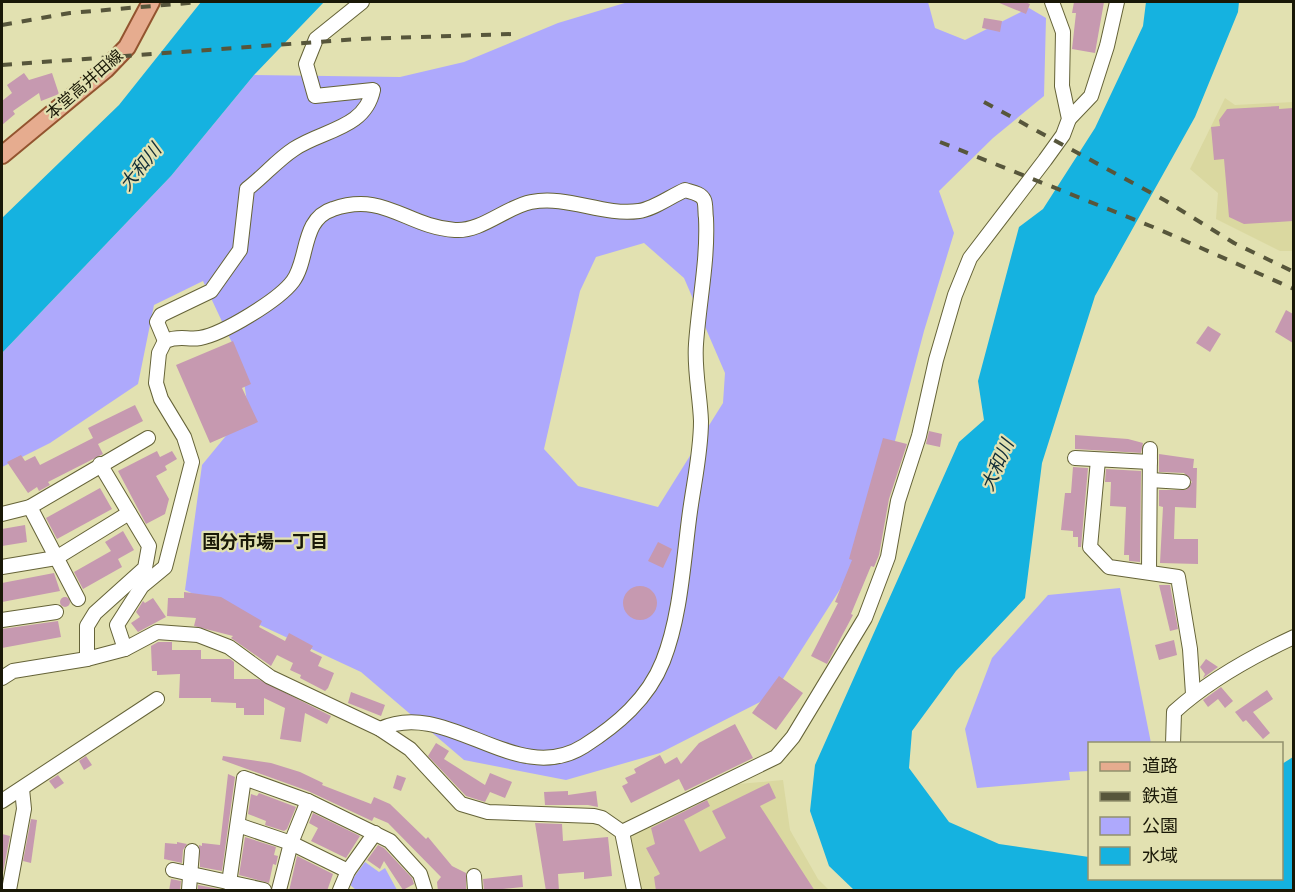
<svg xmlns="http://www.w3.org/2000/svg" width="1295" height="892" viewBox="0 0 1295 892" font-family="Quicksand,'Noto Sans JP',sans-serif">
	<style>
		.built { fill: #dad8a0 }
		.green { fill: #aea9fc; fill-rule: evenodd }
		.water { fill: #15b2e0 }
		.building { fill: #c699b0 }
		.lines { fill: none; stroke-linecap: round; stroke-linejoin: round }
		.minor-casing { stroke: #656338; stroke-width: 16 }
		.major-casing { stroke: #93542f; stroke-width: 20 }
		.minor { stroke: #fff; stroke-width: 14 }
		.major { stroke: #e6ac8f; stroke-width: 16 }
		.rail { stroke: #57563b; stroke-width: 4; stroke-dasharray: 10 10; stroke-linecap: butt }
		.labels { text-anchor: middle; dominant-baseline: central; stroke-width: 4.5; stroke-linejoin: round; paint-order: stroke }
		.street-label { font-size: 16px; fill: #191807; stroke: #e2e1b1 }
		.water-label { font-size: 18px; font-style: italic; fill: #112d38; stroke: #e2e1b1 }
		.neighbourhood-label { font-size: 18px; font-weight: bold; fill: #191807; stroke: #e2e1b1 }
	</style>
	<rect width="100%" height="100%" fill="#e2e1b1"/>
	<!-- built -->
	<g class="built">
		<path d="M1225,98L1235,105L1293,102V251H1280L1216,219L1218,193L1190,169Z"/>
		<path d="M783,780L790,830L818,879L829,890H638L631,838L638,830L727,785Z"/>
	</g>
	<!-- green -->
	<g class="green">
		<path d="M628,2H928L935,28L965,40L1029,8L1046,18L1044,96L993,138L939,191L954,233L924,331L867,547L772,696L660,753L566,780L464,760L361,672L185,590L202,465L248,409L241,362L203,281L154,305L138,384L50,443L2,467V353L171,176L254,75L400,77L464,62L558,23ZM644,243L684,278L725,373L723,403L658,507L578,486L544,449L580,291L596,257Z"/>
		<path d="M1120,588L1151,743L1090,744L1089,771L1069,772L1070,780L977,788L965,729L992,658L1048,595Z"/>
		<path d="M365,862L379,872L385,868L397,890H356L349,884Z"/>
	</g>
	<!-- water -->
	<g class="water">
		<path d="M201,2H324L254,75L171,176L2,353V218L119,105Z"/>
		<path d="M1146,2H1239L1238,12L1195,117L1095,296L1042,463L1025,598L956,671L912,731L909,768L949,822L999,844L1089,857L1090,878H1282V764L1293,757V890H854L829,866L810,811L815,765L959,442L984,420L978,381L1019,227L1043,209L1095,128L1143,26Z"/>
	</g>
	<!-- building -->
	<g class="building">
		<path d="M997,2H1025L1030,4L1026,14Z"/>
		<path d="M1074,2H1104L1095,53L1072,49L1076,13H1072Z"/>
		<path d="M984,18L1002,21L1000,32L982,28Z"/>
		<path d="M24,73L29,80L52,73L59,94L41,101L39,93L13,111L15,114L2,125V101L12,93L7,85Z"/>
		<path d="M1279,106V109L1293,108V221L1244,224L1229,217L1224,159L1214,160L1211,127L1220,126L1219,120L1227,109Z"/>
		<path d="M1286,310L1293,314V343L1275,332Z"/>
		<path d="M1208,326L1221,334L1210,352L1196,343Z"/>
		<path d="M233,341L251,384L242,388L258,422L210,443L176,365Z"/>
		<path d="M135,405L143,421L98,444L103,454L48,482L50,485L39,491L37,487L28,493L7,462L21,455L25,461L35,456L40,465L93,438L88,428Z"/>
		<path d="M929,431L942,434L940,447L926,444Z"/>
		<path d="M1075,435L1128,439L1143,443L1141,453L1075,449Z"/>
		<path d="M883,438L907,444L889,499L879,555L874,567L871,566L851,614L853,615L827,664L811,656L838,603L835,602L852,560L849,559Z"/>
		<path d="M157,451L160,457L172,451L177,459L165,466L167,470L156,476L169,499L165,514L146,524L118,471Z"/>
		<path d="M1159,454L1194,459L1193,468H1197L1196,508L1175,507L1174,539H1198V564L1160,563L1163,507L1159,506V490H1186L1192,482L1184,473L1159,472Z"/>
		<path d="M1073,467L1088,468L1081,547H1078V537H1073V531L1061,530L1065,493H1071Z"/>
		<path d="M1106,469L1141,471L1140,562L1129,561V555H1124L1126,507L1110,506L1111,482H1105Z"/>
		<path d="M100,488L112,509L57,539L46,518Z"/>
		<path d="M25,525L27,542L2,546V529Z"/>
		<path d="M123,531L134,550L118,559L122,567L83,589L74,572L111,551L105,542Z"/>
		<path d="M658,542L672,549L663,568L648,561Z"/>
		<path d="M54,573L60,591L2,602V583Z"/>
		<path d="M1159,585H1170L1178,629L1170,631Z"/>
		<circle cx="640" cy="603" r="17"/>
		<path d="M184,592L221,597L262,621L259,627L285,641L289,633L313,646L310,651L322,657L318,666L334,673L328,688L325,691L300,678L301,675L290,670L293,663L277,655L271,666L231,638L233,636L194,626L196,618L167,616L168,598H184Z"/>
		<circle cx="65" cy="602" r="5"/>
		<path d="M153,598L166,617L138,632L131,623L140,617L136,612L143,601L145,603Z"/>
		<path d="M58,621L61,637L2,648V629Z"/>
		<path d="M1174,640L1177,655L1159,660L1155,645Z"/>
		<path d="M158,642H172V650H201V659H230L234,662V679H258L331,716L327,724L305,713L301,742L280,739L285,708L264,698V715H244V708H236V703L211,702V698H179L180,674L157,675V671H152L151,646Z"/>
		<path d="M1206,659L1218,667L1203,678L1205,674L1200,667Z"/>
		<path d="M779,676L803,693L776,730L752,713Z"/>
		<path d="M1221,687L1233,701L1225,708L1218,699L1208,707L1203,700Z"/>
		<path d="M1267,690L1273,699L1253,712L1270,733L1263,739L1246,720L1243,722L1235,712Z"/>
		<path d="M351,692L385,705L381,716L348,703Z"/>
		<path d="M735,724L753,758L685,791L679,779L631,803L622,786L628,783L625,778L636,773L634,769L660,755L665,764L677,757L681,764L699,743Z"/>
		<path d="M436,743L449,751L444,759L485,785L490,773L512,782L505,798L490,792L485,802L466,796L428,756Z"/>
		<path d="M86,756L92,765L84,770L79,761Z"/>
		<path d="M223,756L271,763L300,772L323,783L322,785L371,804L374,797L390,804L426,839L428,837L452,866L466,873V891H438L437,882L441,877L388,823L374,817L372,821L308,791L222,760Z"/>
		<path d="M228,774L235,777L222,871L200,867L199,845L202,846V843L220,845Z"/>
		<path d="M58,775L64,783L55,789L49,781Z"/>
		<path d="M397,775L406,778L401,791L393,788Z"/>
		<path d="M769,783L776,798L760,806L815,891H656L654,877L660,874L646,848L655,844L651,828L707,800L710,806L684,820L700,852L726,838L712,811Z"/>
		<path d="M568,791V795L596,791L598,807L588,805H545L544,792Z"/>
		<path d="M259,793L296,807L287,829L284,831L265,825L266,821L248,814L251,794L257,796Z"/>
		<path d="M313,813L360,836L346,858L311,841L318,828L309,823Z"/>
		<path d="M31,819L37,820L31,863L23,861Z"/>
		<path d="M535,823L562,824L563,841L608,837L612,876L584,879V872L558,874L559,891H546Z"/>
		<path d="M2,834L10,836L2,878Z"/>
		<path d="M245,837L276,847L274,855L278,856L276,865L273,864L269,883L239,875Z"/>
		<path d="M177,842L187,844L183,850L182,863L164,859L165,843L177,844Z"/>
		<path d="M378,845L384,848L412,878L414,884L403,890L384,861L380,869L367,860Z"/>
		<path d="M297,856L333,874L327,891H289Z"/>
		<path d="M522,875L523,887L484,891L483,879Z"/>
		<path d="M171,879L181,881L180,891H169Z"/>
		<path d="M198,885L219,889V891H198Z"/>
	</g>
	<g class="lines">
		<!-- minor casing -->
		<g class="minor-casing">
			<g id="minor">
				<path d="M1069,119L1091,96L1107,46L1117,2"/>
				<path d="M165,341L157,322L161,315L211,291L240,250L247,189C263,177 277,160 294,149C322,130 365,129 373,90L315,96L306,64L316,39L362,2"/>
				<path d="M1075,458L1150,462"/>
				<path d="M1098,460L1090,547L1109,567L1178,577L1190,649L1193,694"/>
				<path d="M1150,480L1183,482"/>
				<path d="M30,507L78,599"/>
				<path d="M2,514L30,507L148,438"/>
				<path d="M2,567L56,558L129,513"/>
				<path d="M1149,572L1150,449"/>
				<path d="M2,620L56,612"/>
				<path d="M125,649L117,625L142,586L165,567L192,462L184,437L161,399L156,383L159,353L165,341C180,335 187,340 200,338C223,334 279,300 293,281C309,259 301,219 333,209C384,191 407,227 455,230C481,232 506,207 531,202C568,195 602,216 639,211C654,209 671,196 685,190C691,192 701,193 704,200C706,204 705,213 706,218C708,261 699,301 696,344C694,369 700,395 701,421C701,454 693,486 689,519C683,566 680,618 663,661C648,699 617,725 584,746C516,789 447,697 380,729"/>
				<path d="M87,659V626L95,613L145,568L149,546L100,464"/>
				<path d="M2,678L13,671L87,659L125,649L157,632L198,635L229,647L270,677L380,729L410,749L461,804L488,812L594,816L602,818L622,832L634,890"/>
				<path d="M1173,744L1174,712C1209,680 1251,657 1294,637"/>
				<path d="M2,801L157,699"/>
				<path d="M238,825L291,843L348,871"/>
				<path d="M622,832L776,757L793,737L865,618L888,557L898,501L919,436L936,360L955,295L970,258L1045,160L1063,135L1069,119L1062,86L1063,32L1052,2"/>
				<path d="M173,870L264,890"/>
				<path d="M474,876L475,890"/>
				<path d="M229,883L244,778L308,801L390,841L420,874L425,890"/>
				<path d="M9,890L24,809L22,789"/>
				<path d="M189,890L192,851"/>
				<path d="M279,890L291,843L308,801"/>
				<path d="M340,890L348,871L375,833"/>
			</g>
		</g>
		<!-- major casing -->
		<g class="major-casing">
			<path id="major" d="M2,155L106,69L127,47L151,2"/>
		</g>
		<!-- minor -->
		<use href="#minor" class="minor"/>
		<!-- major -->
		<use href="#major" class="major"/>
		<!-- rail -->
		<g class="rail">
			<path d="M2,25L70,13L200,2"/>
			<path d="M2,65L358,39L512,34"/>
			<path d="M984,102L1166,201L1234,243L1294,272"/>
			<path d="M940,142L1158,229L1294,289"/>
		</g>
	</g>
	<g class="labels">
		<!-- street labels -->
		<g class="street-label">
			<text transform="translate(84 84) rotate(-41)">本堂高井田線</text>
		</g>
		<!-- water labels -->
		<g class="water-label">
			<text transform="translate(140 167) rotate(-51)">大和川</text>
			<text transform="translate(997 465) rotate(-66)">大和川</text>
		</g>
		<!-- neighbourhood labels -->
		<g class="neighbourhood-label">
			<text x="265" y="541">国分市場一丁目</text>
		</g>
	</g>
	<!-- border -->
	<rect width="1295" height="892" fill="none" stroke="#191807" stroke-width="6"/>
	<!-- legend -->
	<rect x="1088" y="742" width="195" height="138" fill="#e2e1b1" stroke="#92916d" stroke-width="1.5"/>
	<rect x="1100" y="762" width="30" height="9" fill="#e6ac8f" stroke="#92916d" stroke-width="1.5"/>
	<text x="1142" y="772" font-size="18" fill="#191807">道路</text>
	<rect x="1100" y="792" width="30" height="9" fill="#57563b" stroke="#92916d" stroke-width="1.5"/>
	<text x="1142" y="802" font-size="18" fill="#191807">鉄道</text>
	<rect x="1100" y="817" width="30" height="18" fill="#aea9fc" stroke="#92916d" stroke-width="1.5"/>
	<text x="1142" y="832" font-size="18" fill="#191807">公園</text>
	<rect x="1100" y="847" width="30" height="18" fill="#15b2e0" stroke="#92916d" stroke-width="1.5"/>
	<text x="1142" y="862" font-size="18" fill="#191807">水域</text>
</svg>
